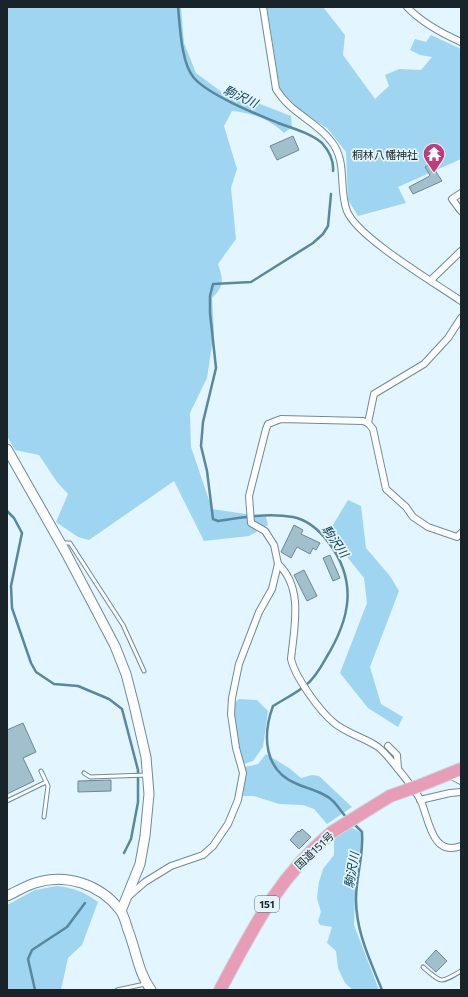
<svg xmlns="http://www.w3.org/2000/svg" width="468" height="997" viewBox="0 0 468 997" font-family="Commissioner,'Noto Sans JP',sans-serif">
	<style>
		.green { fill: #9fd5f0 }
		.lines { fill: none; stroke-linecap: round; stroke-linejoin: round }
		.stream { stroke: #59879d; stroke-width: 2.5 }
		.building { fill: #a2bfce; stroke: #6c8795 }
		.lane-casing { stroke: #6e8a98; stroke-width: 5 }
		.street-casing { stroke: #6e8a98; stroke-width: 8 }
		.secondary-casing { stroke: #6e8a98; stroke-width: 11 }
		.highway-casing { stroke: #d1d3d4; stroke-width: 14 }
		.lane { stroke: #fff; stroke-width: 3 }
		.street { stroke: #fff; stroke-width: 6 }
		.secondary { stroke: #fff; stroke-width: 9 }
		.highway { stroke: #e79cb8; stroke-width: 12 }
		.highway-bridge-casing { stroke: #d1d3d4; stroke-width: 14; stroke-linecap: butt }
		.highway-bridge { stroke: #e79cb8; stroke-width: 12 }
		.labels { text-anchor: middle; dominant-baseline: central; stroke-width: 3.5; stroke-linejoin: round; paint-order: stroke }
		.shield { fill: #e3f5fe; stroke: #56636a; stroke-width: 1 }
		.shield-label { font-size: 10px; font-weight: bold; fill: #19242a }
		.poi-label { font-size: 11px; fill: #19242a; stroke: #e3f5fe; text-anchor: end }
		.street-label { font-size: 11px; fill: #19242a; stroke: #e3f5fe }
		.water-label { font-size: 12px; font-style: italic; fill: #00374b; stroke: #e3f5fe }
	</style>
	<rect width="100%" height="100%" fill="#e3f5fe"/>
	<!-- green -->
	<g class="green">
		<path d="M7,7H181L184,43L196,73L223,93L241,102L260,104L291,116L292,127L284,133C269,119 252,113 232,111L224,126L237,169L231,188L236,239L218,264C223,279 225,286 212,298L214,332L207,378L190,413L191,447L212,509L266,517L268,525L249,536L204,541L174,481L89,540L78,537L56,522L68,494L57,482L39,455L15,450L7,436Z"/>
		<path d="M267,7H323L345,35L343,55L375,99L389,86L385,75L399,69L421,70L432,57L420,55L410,50L415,39L426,42L431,35L461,49V159L398,187L406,203L358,216L348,200L346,152L327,128L303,113L280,90Z"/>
		<path d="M348,500L361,506L366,548L390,576L399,591L370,667L381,704L403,717L398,727L368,708L340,673L367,603L364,578L328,533Z"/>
		<path d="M239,699L257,700L268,711L263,747L253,761L244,764C238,754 232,722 233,710C234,705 235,702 239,699Z"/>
		<path d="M266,754L289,768L301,778L312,775L319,776L352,807L327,824L314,809L303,805L279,804L254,796H243L245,767L258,764Z"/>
		<path d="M351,827L361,833L362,847L356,872L354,925L379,990H353L345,983L338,968L336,951L327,943L332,927L320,925L318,921L321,912L317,898L319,882L323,869L334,855V839Z"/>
		<path d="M57,886C74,888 84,892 98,902L82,945L68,958L61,990H7V905L35,890Z"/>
	</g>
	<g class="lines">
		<!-- stream -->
		<g class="stream">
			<path d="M178,7C180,26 181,63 194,78C209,95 256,114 278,123C292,128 310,133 322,143C329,151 334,160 333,171"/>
			<path d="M331,194L328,226L323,234L313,243L251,282L213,284L210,296V313L216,368L203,422L201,446L207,471L213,519L218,521C243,517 268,513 293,517C309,520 320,531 329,543C358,582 350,619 326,658C321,667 315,678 306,685C297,693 284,699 273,706C262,736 264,771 297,784C309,789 324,792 333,801C338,806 342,813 347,818"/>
			<path d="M7,511L14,518L22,533L11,586L12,608L31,663L36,672L54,684L78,686L109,699L122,709L138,770V802L131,839L124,853"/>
			<path d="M354,824L362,832C364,855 356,876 356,899C356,932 370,960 382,990"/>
			<path d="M35,990L28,959L32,950L67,927L85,903"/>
		</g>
	</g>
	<!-- building -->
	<g class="building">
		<path d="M293,136L299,150L277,160L270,146Z"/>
		<path d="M431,164L442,181L413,194L409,187L428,177L430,175L425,167Z"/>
		<path d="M294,525L303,530L301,534L320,543L316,550L313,548L310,554L297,547L291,558L281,552Z"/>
		<path d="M330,555L340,578L333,581L323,558Z"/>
		<path d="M304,570L317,596L307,601L294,575Z"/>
		<path d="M23,723L36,752L23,758L34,781L7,794V730Z"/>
		<path d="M111,780V791L78,792V781Z"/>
		<path d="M302,829L311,837L299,849L290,840L298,831L299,832Z"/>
		<path d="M436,950L447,961L436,972L425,962Z"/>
	</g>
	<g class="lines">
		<!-- lane casing -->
		<g class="lane-casing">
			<g id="lane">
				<path d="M61,543H70L123,625L144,671"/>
				<path d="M41,771L48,786L44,817"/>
				<path d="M84,773L90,777L147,775"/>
				<path d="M7,801L46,782"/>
				<path d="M423,967C442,983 439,984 461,971"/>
				<path d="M117,990L145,984"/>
			</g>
		</g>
		<!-- street casing -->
		<g class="street-casing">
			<g id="street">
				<path d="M263,7L276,89C291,114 315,120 331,141C348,162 338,188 347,211C357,237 435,283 461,301"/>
				<path d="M407,7C422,23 441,33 461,42"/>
				<path d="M461,193L452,199L461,211"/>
				<path d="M431,280L461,251"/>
				<path d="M368,423L374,394L424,364L448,338L461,318"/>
				<path d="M278,564C304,588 294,628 291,659C295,677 319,710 333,722C344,732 362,737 375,745C384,750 392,762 398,769C406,779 416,791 421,801C429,820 432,857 461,846"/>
				<path d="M388,746L397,755L398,769"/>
				<path d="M448,774L461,781"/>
				<path d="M420,800L450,793L461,792"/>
				<path d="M129,896L145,882L171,866L203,855L213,846L228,824L238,800L243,773L236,748L231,714L232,698L239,664L259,612L272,589L278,564L274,545L265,531L251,523L249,496L266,429L268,424L281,419L363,421L368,423L373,429L386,489L406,507L413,517L428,527L457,537L461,533"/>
			</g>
		</g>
		<!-- secondary casing -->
		<g class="secondary-casing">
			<g id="secondary">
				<path d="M7,449L65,551L115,646L126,674L134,705L146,757L149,794L145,836L140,864L121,911"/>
				<path d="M7,896C16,892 25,886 35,883C66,873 100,884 120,910C124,915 126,924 128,930C136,950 138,972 151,990"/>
			</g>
		</g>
		<!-- highway casing -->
		<g class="highway-casing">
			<g id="highway">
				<path d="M416,787L461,769"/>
				<path d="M220,990C252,930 278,877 332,832"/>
			</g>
		</g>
		<!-- lane -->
		<use href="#lane" class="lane"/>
		<!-- street -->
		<use href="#street" class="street"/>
		<!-- secondary -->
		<use href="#secondary" class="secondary"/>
		<!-- highway -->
		<use href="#highway" class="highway"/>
		<!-- highway-bridge casing -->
		<g class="highway-bridge-casing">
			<path id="highway-bridge" d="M332,832L390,796L416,787"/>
		</g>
		<!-- highway-bridge -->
		<use href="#highway-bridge" class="highway-bridge"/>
	</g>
	<!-- icons -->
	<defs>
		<g id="temple-pin" transform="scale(1.15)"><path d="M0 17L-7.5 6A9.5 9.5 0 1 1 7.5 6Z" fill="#c13a79" stroke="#e3f5fe"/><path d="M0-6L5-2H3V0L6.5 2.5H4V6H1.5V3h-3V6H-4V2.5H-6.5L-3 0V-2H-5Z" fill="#fff"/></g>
	</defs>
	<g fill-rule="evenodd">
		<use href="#temple-pin" x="434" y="154"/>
	</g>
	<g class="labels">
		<!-- shield labels -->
		<rect class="shield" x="255" y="896" width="24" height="16" rx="3"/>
		<g class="shield-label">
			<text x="267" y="904">151</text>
		</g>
		<!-- poi labels -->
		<g class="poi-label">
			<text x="418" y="154">桐林八幡神社</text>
		</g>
		<!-- street labels -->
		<g class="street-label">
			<text transform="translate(314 850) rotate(-43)">国道151号</text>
		</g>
		<!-- water labels -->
		<g class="water-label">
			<text transform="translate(241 96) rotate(25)">駒沢川</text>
			<text transform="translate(336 541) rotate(55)">駒沢川</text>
			<text transform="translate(351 870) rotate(-81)">駒沢川</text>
		</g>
	</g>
	<!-- border -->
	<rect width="468" height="997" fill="none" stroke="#19242a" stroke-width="16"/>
</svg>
